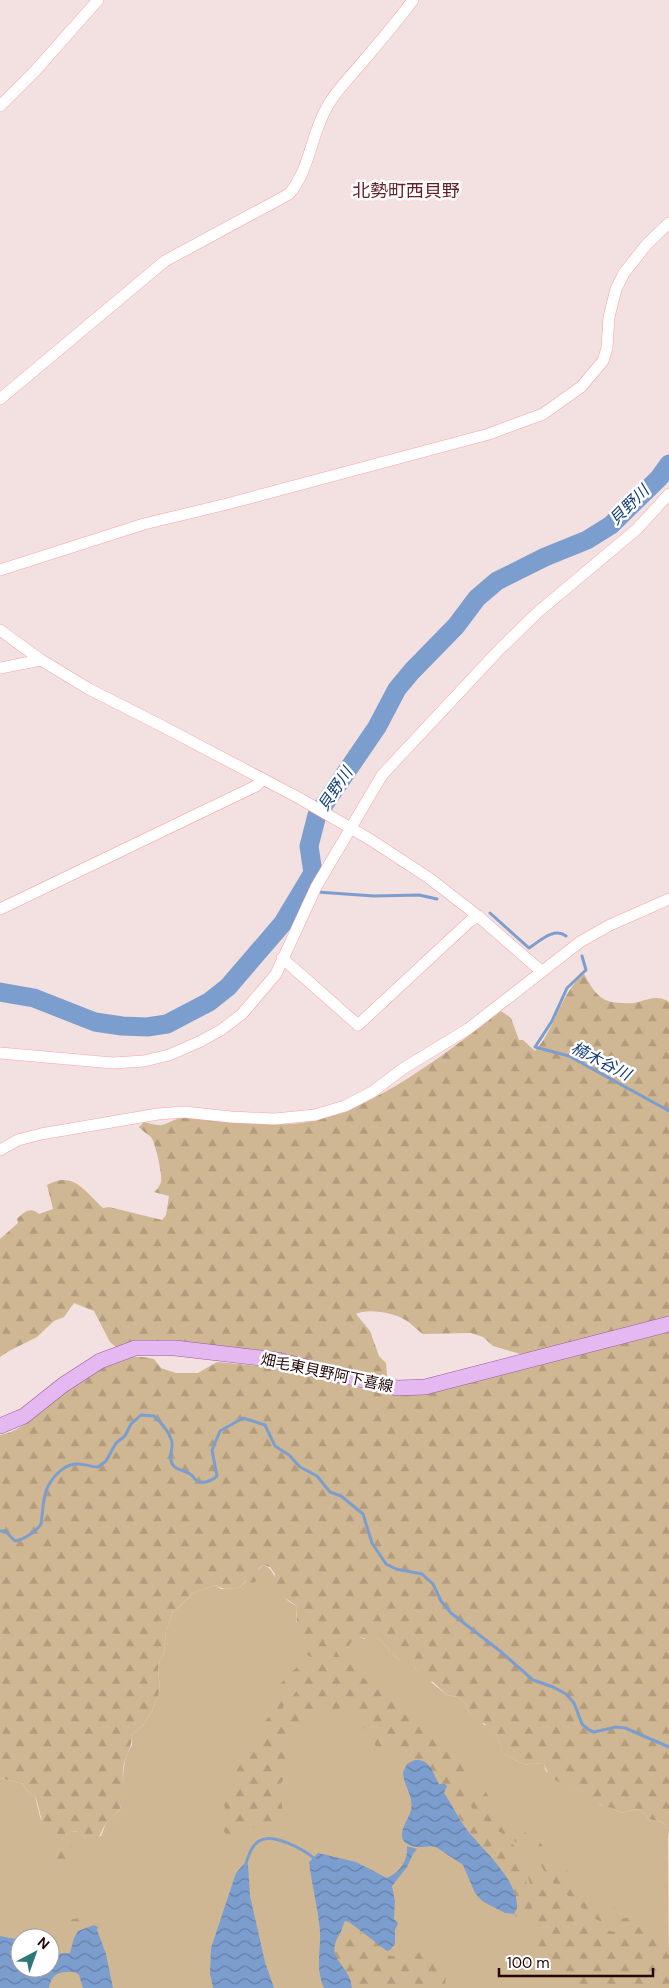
<svg xmlns="http://www.w3.org/2000/svg" width="669" height="1988" viewBox="0 0 669 1988" font-family="'DM Sans','Noto Sans JP',sans-serif">
	<style>
		.green { fill: #d0b793; fill-rule: evenodd }
		.forest { fill: url(#forest-firs) }
		.water { fill: url(#water-waves) }
		.lines { fill: none; stroke-linecap: round; stroke-linejoin: round }
		.stream { stroke: #7c9ecf; stroke-width: 3 }
		.river { stroke: #7c9ecf; stroke-width: 19 }
		.minor-casing { stroke: #f8a4a6; stroke-width: 12 }
		.major-casing { stroke: #965c9c; stroke-width: 16 }
		.minor { stroke: #fff; stroke-width: 11 }
		.major { stroke: #e5b8f2; stroke-width: 15 }
		.labels { text-anchor: middle; dominant-baseline: central; stroke-width: 5; stroke-linejoin: round; paint-order: stroke }
		.street-label { font-size: 15px; fill: #24070a; stroke: #fff }
		.water-label { font-size: 16px; font-style: italic; fill: #123e79; stroke: #fff }
		.quarter-label { font-size: 18px; fill: #662028; stroke: #fff }
	</style>
	<defs>
		<pattern id="forest-firs" width="22" height="20" patternUnits="userSpaceOnUse" patternTransform="scale(1.25)"><rect width="22" height="20" fill="#d0b793"/><path d="M5 1l3.5 6h-7zM16 11l3.5 6h-7z" fill="#b29c7d"/></pattern>
		<pattern id="water-waves" width="16" height="10" patternUnits="userSpaceOnUse" patternTransform="scale(1.25)"><rect width="16" height="10" fill="#7c9ecf"/><path d="M0 5q4-4 8 0t8 0" fill="none" stroke="#657fa6"/></pattern>
	</defs>
	<rect width="100%" height="100%" fill="#f3e0e0"/>
	<!-- green -->
	<path class="green" d="M263,1565C278,1570 274,1586 284,1597C287,1601 293,1604 297,1606L296,1622L347,1648L356,1635L364,1639L378,1638L399,1660H413L416,1670L447,1695L458,1697L467,1706L469,1713L480,1718L484,1725H494C505,1753 494,1751 526,1765L531,1763L544,1764L546,1771L571,1788H577L595,1799L601,1805L610,1807L621,1813C636,1810 638,1805 649,1819L662,1822L668,1828L669,1988H0V1778L23,1784L29,1793L35,1796L40,1817L52,1839L55,1841L71,1832L79,1831L86,1839L101,1836C103,1832 104,1826 107,1822C111,1816 121,1812 122,1804C125,1782 119,1766 132,1745L131,1736L144,1724L152,1711L160,1690L158,1669L160,1660L164,1653L166,1631L173,1611C183,1606 188,1596 195,1592C202,1589 208,1589 215,1585L221,1589L239,1588ZM20,1938H50V1968H20Z"/>
	<!-- forest -->
	<g class="forest">
		<path d="M584,974C594,992 600,1003 622,1003C628,1003 633,1004 638,1002C650,999 658,995 669,1002V1319L527,1356L493,1346L483,1337L471,1333L423,1334C417,1330 412,1324 407,1321C396,1313 368,1308 356,1314L370,1331L379,1356L386,1363L387,1375L385,1378L117,1348L110,1342L94,1311L74,1303L64,1317L54,1321L37,1337L9,1351L0,1357V1239L18,1223L17,1219C24,1212 30,1206 39,1214L53,1209L47,1185C74,1170 85,1192 103,1208L109,1207L162,1220L166,1215L169,1196L154,1192C157,1189 160,1186 161,1182C163,1176 155,1141 151,1137C147,1133 143,1132 139,1127L144,1122C149,1123 157,1126 162,1125C170,1123 175,1118 184,1118C226,1119 270,1130 312,1121C377,1108 449,1051 501,1011L511,1018L519,1040H523L535,1051C556,1028 560,993 584,974Z"/>
		<path d="M669,1332V1838L668,1828L662,1822L649,1819C638,1805 636,1810 621,1813L610,1807L606,1808L577,1788H571L550,1777L544,1764L531,1763L526,1765C494,1751 505,1754 494,1726C485,1728 478,1717 469,1713L467,1706L458,1697L447,1695L433,1682L425,1681L416,1670L413,1661L399,1660L378,1638L370,1640L356,1636L347,1648L348,1656L344,1657H310L302,1650L296,1637L297,1606L279,1594L278,1588L273,1584L275,1574L270,1567L263,1565L259,1568L256,1581L253,1583L246,1581L239,1588C230,1589 223,1590 215,1585C208,1589 202,1589 195,1592C188,1596 183,1606 173,1611L166,1631L164,1653L160,1660L158,1669L160,1690L152,1711L144,1724L131,1736C133,1748 124,1757 123,1769C122,1778 125,1800 121,1807C118,1813 112,1816 108,1821C101,1829 103,1834 93,1843L86,1839L78,1831L71,1832L55,1842C41,1831 41,1811 35,1796L29,1793L23,1784L0,1778V1435C15,1433 28,1422 40,1412C65,1392 100,1359 134,1357C140,1356 148,1358 154,1359L161,1368L176,1373H198L217,1362L258,1366L300,1372L379,1393L402,1395L445,1389Z"/>
		<path d="M353,1661L357,1673L366,1680L376,1683L386,1692L397,1708L394,1712V1716L398,1718L405,1714C409,1720 421,1724 428,1727C435,1730 455,1751 461,1758C472,1774 458,1793 467,1810C476,1830 503,1834 518,1849L532,1904L533,1911L531,1915L516,1917L514,1914L516,1911L510,1884L502,1870L467,1829L444,1793L446,1786L439,1784L434,1771L415,1760C404,1763 398,1753 389,1750C385,1749 381,1750 377,1747C372,1743 371,1739 371,1733C360,1726 354,1715 345,1708L323,1710L315,1717L298,1723L294,1736L284,1749L289,1758L285,1776L279,1787L283,1812L274,1822L248,1829L232,1841L228,1842V1838C220,1824 218,1823 225,1808L223,1802L238,1768L263,1733L266,1720L272,1714L278,1698L285,1700L279,1726L283,1721L289,1701L302,1684H294L281,1695L279,1691V1685L300,1664H329Z"/>
		<path d="M477,1784C487,1787 488,1799 494,1807C501,1815 506,1814 511,1825L524,1831L534,1842L538,1841L542,1845L543,1851L550,1856L555,1864L568,1871L565,1877L572,1882L580,1894L588,1903L597,1898C600,1904 603,1907 610,1910L616,1908L618,1913L617,1918L620,1919L631,1917L634,1920C612,1941 582,1908 566,1894C562,1891 557,1888 554,1884C545,1874 539,1860 529,1851C511,1836 484,1827 471,1807C467,1800 468,1793 470,1785Z"/>
		<path d="M63,1842L72,1846L73,1860L62,1866L48,1863L47,1858L50,1853L60,1847Z"/>
		<path d="M528,1859L563,1900L602,1929L614,1932L643,1926L653,1928L669,1948V1988H568L546,1959L534,1952L531,1938L538,1924L536,1909L525,1864V1861Z"/>
		<path d="M85,1916L96,1917L98,1921L79,1927L69,1934L67,1929L70,1920Z"/>
		<path d="M347,1921L369,1939L379,1944L390,1956H409L416,1952L436,1955L446,1977L445,1986L447,1988H352L350,1979L335,1958V1941L339,1935L344,1922Z"/>
	</g>
	<!-- water -->
	<g class="water">
		<path d="M415,1760C431,1759 433,1774 439,1784H445L447,1786L444,1793C452,1805 459,1819 467,1830C483,1850 519,1881 517,1908L514,1914L505,1913L482,1901L475,1893L463,1865L436,1847C427,1844 418,1851 406,1843C395,1836 409,1819 411,1810C414,1796 403,1785 403,1772L407,1764Z"/>
		<path d="M407,1846L417,1849L413,1854L407,1867L392,1886L395,1901L394,1919L398,1923L395,1930V1944L390,1950L387,1951L349,1922L345,1921C342,1926 342,1931 339,1935C327,1956 341,1960 349,1977C351,1980 351,1984 352,1988H324C315,1967 321,1951 320,1931C318,1908 312,1886 309,1862L318,1853L356,1862L387,1878C401,1871 408,1861 407,1846Z"/>
		<path d="M245,1863L248,1865L250,1896L265,1962L274,1988H213L210,1974L211,1948L236,1873Z"/>
		<path d="M94,1925L98,1927L97,1930L106,1954L113,1988H83L79,1975L75,1972C60,1972 52,1972 49,1988H0V1936L20,1940V1968H50V1954L70,1953L74,1938L78,1931Z"/>
	</g>
	<g class="lines">
		<!-- stream -->
		<g class="stream">
			<path d="M303,891L374,896L419,895L437,899"/>
			<path d="M490,913L529,948C540,941 554,927 566,936"/>
			<path d="M582,956L586,970L567,988L552,1021L535,1047L569,1056L669,1111"/>
			<path d="M0,1531H5L15,1541C23,1540 37,1531 41,1524C44,1503 42,1488 58,1473C63,1468 67,1465 75,1464C83,1463 90,1467 98,1467L106,1461L116,1443L125,1436L131,1424L141,1415L154,1416C161,1422 173,1436 172,1446C172,1452 168,1459 173,1465C177,1471 185,1470 190,1474C193,1475 193,1478 196,1480C201,1485 212,1481 217,1476L212,1450L220,1431L243,1418L265,1425L275,1446L289,1455L300,1467L317,1476L330,1492L341,1496L363,1514L372,1543L386,1564L396,1569L422,1574L433,1584L441,1601L451,1613L500,1651L533,1680L553,1687L566,1694L574,1703L582,1724L589,1730L594,1732L616,1727L625,1728L669,1747"/>
			<path d="M245,1868C247,1859 251,1846 259,1841C273,1832 305,1850 316,1860"/>
		</g>
		<!-- river -->
		<path class="river" d="M0,992L34,998L95,1022L122,1026L147,1027L167,1024L209,1002L228,987L283,923L313,873L309,846L317,815L377,727L397,689L412,671L456,626L477,598L497,581L545,557L587,540L611,525L659,478L669,464"/>
		<!-- minor casing -->
		<g class="minor-casing">
			<g id="minor">
				<path d="M0,106L36,70L98,0"/>
				<path d="M0,399L165,261L289,194C310,170 311,134 327,107C335,92 349,78 360,65C378,44 396,23 413,0"/>
				<path d="M0,570L144,524L227,504L489,434L543,414L581,387L603,361L607,348L609,317L616,289L624,273L647,244L669,223"/>
				<path d="M0,630L41,660L89,689L160,725L299,798L371,840L429,878L478,916L541,971"/>
				<path d="M0,668L41,660"/>
				<path d="M0,909L256,786L263,779"/>
				<path d="M282,958L358,1025L470,921L478,916"/>
				<path d="M0,1053L113,1063L144,1061L169,1055L199,1042L221,1030L242,1014L276,974L316,887L382,775L499,650L538,612L637,529L669,494"/>
				<path d="M0,1150L18,1140L41,1134L158,1114L184,1112L231,1117L275,1119L315,1115L345,1106L372,1092L404,1068L468,1029L580,942L610,925L669,899"/>
			</g>
		</g>
		<!-- major casing -->
		<g class="major-casing">
			<path id="major" d="M0,1426L24,1416L63,1385L100,1361L135,1348H175L277,1360L397,1388L425,1387L669,1324"/>
		</g>
		<!-- minor -->
		<use href="#minor" class="minor"/>
		<!-- major -->
		<use href="#major" class="major"/>
	</g>
	<g class="labels">
		<!-- street labels -->
		<g class="street-label">
			<text transform="translate(327 1373) rotate(12)">畑毛東貝野阿下喜線</text>
		</g>
		<!-- water labels -->
		<g class="water-label">
			<text transform="translate(629 505) rotate(-45)">貝野川</text>
			<text transform="translate(335 789) rotate(-56)">貝野川</text>
			<text transform="translate(601 1061) rotate(27)">楠木谷川</text>
		</g>
		<!-- quarter labels -->
		<g class="quarter-label">
			<text x="406" y="191">北勢町西貝野</text>
		</g>
	</g>
	<!-- north arrow -->
	<g transform="translate(35 1953) rotate(41)"><circle r="24" fill="#ffffff" stroke="#a79c9d"/>
	<path d="M0-4L9 19L0 12L-9 19Z" fill="#2e787a"/>
	<text y="-8" font-size="14" font-weight="bold" text-anchor="middle" fill="#24070a">N</text>
	</g>
	<!-- scale -->
	<path d="M499 1968v8h154v-8" fill="none" stroke="#24070a" stroke-width="2.5"/>
	<text x="507" y="1968" font-size="15" fill="#24070a" stroke="#ffffff" stroke-width="4" paint-order="stroke">100 m</text>
</svg>
